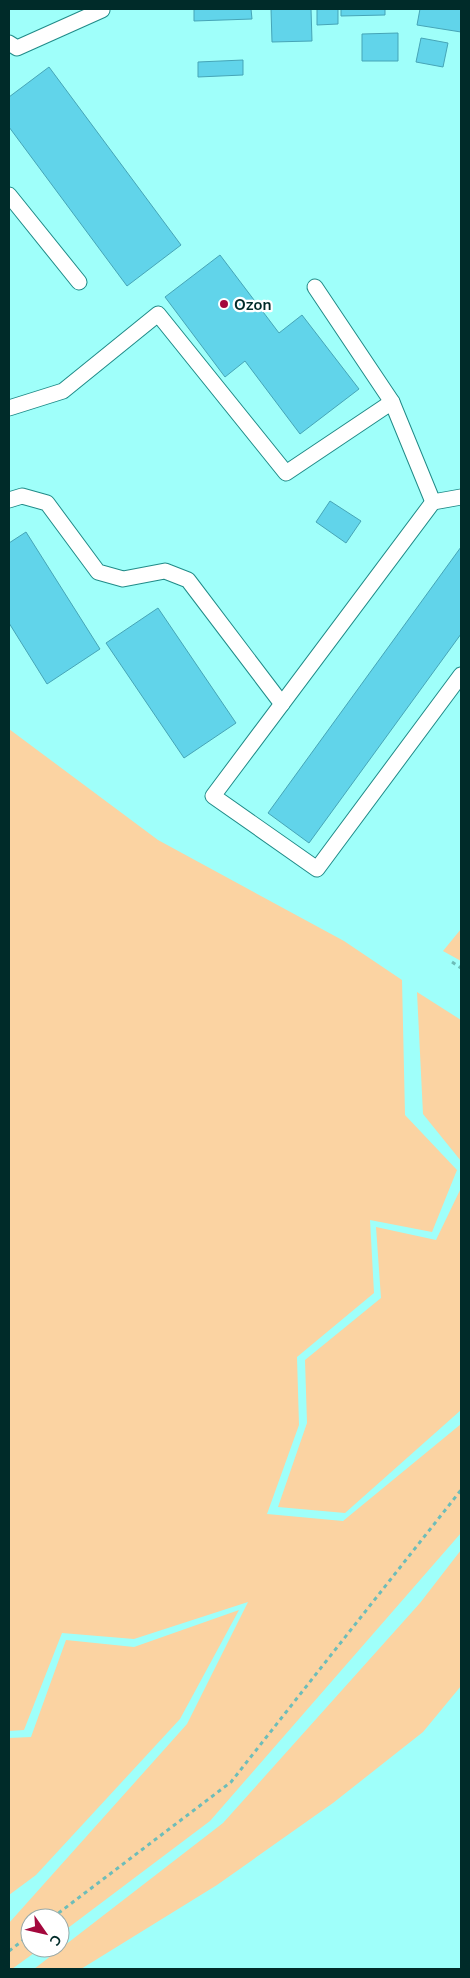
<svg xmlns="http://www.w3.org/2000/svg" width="470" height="1978" viewBox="0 0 470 1978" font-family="Mulish,sans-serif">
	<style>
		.green { fill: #fbd3a2 }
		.building { fill: #61d4ea; stroke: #46a5b7 }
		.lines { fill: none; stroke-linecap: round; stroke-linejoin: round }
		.service-casing { stroke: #208b88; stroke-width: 17 }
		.path { stroke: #6dbdb9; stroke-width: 3; stroke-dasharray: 4 4; stroke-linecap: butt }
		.service { stroke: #fff; stroke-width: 15 }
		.poi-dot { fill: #a4083d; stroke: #fff; stroke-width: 2 }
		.labels { text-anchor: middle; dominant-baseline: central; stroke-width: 4.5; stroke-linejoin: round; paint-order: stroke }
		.poi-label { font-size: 15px; font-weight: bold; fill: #002b29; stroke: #fff; text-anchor: start }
	</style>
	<rect width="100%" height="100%" fill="#9ffffa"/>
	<!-- green -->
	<g class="green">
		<path d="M9,729L158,840L344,941L402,980L405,1115L457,1170L432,1232L370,1220L374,1293L297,1357L299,1425L267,1514L343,1521L461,1424V1533L210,1821L60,1934V1918H30V1948H41L12,1969H9V1923L187,1724L248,1602L134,1639L62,1633L24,1730L9,1731Z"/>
		<path d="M461,929V961L443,951Z"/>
		<path d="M417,992L461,1020V1161L423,1114Z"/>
		<path d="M461,1188V1410L345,1513L278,1507L307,1423L305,1360L381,1298L376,1227L436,1240Z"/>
		<path d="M461,1550V1686L423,1732L333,1803L217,1885L81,1969H34L223,1823L420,1603Z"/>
		<path d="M239,1610L180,1719L36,1875L9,1895V1738L31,1737L66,1640L134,1647Z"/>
	</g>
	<!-- building -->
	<g class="building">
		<path d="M194,9H251L252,19L194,21Z"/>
		<path d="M271,9H311L312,41L272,42Z"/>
		<path d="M317,9H338V24L317,25Z"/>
		<path d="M341,9H385V15L341,16Z"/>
		<path d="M420,9H461V32L417,25Z"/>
		<path d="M398,33V61H362V34Z"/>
		<path d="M421,38L448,43L443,67L416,62Z"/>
		<path d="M243,60V75L198,77V62Z"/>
		<path d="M49,67L181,245L127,286L9,127V97Z"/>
		<path d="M220,255L279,333L302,315L359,389L300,434L245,361L225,377L165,297Z"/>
		<path d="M330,501L361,521L346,543L316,522Z"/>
		<path d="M26,532L100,649L47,684L9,623V543Z"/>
		<path d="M461,547V634L309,843L268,813Z"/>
		<path d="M158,608L236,723L184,758L106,643Z"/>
	</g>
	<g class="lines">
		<!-- service casing -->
		<g class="service-casing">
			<g id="service">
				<path d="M9,43L17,48L102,10"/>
				<path d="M9,195L79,282"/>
				<path d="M315,287L392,402"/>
				<path d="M9,408L63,391L158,314L286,473L392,402L433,502"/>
				<path d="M461,497L433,502L213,796L317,869L461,675"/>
				<path d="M9,500L22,496L47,503L98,572L123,579L165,571L188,580L282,704"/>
			</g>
		</g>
		<!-- path -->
		<g class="path">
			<path d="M452,962L461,968"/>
			<path d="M52,1918L231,1782L461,1490"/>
			<path d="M9,1951L30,1935"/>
		</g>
		<!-- service -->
		<use href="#service" class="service"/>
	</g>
	<!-- markers -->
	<circle class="poi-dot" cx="224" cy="304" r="5"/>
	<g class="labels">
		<!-- poi labels -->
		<g class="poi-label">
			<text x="234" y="304">Ozon</text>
		</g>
	</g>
	<!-- border -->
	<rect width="470" height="1978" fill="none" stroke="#002b29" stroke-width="20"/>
	<!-- north arrow -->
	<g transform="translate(45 1933) rotate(124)"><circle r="24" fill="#ffffff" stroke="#99aaa9"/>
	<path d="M0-4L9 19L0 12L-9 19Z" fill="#a4083d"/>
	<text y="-8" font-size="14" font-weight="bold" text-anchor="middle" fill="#002b29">С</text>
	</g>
</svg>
